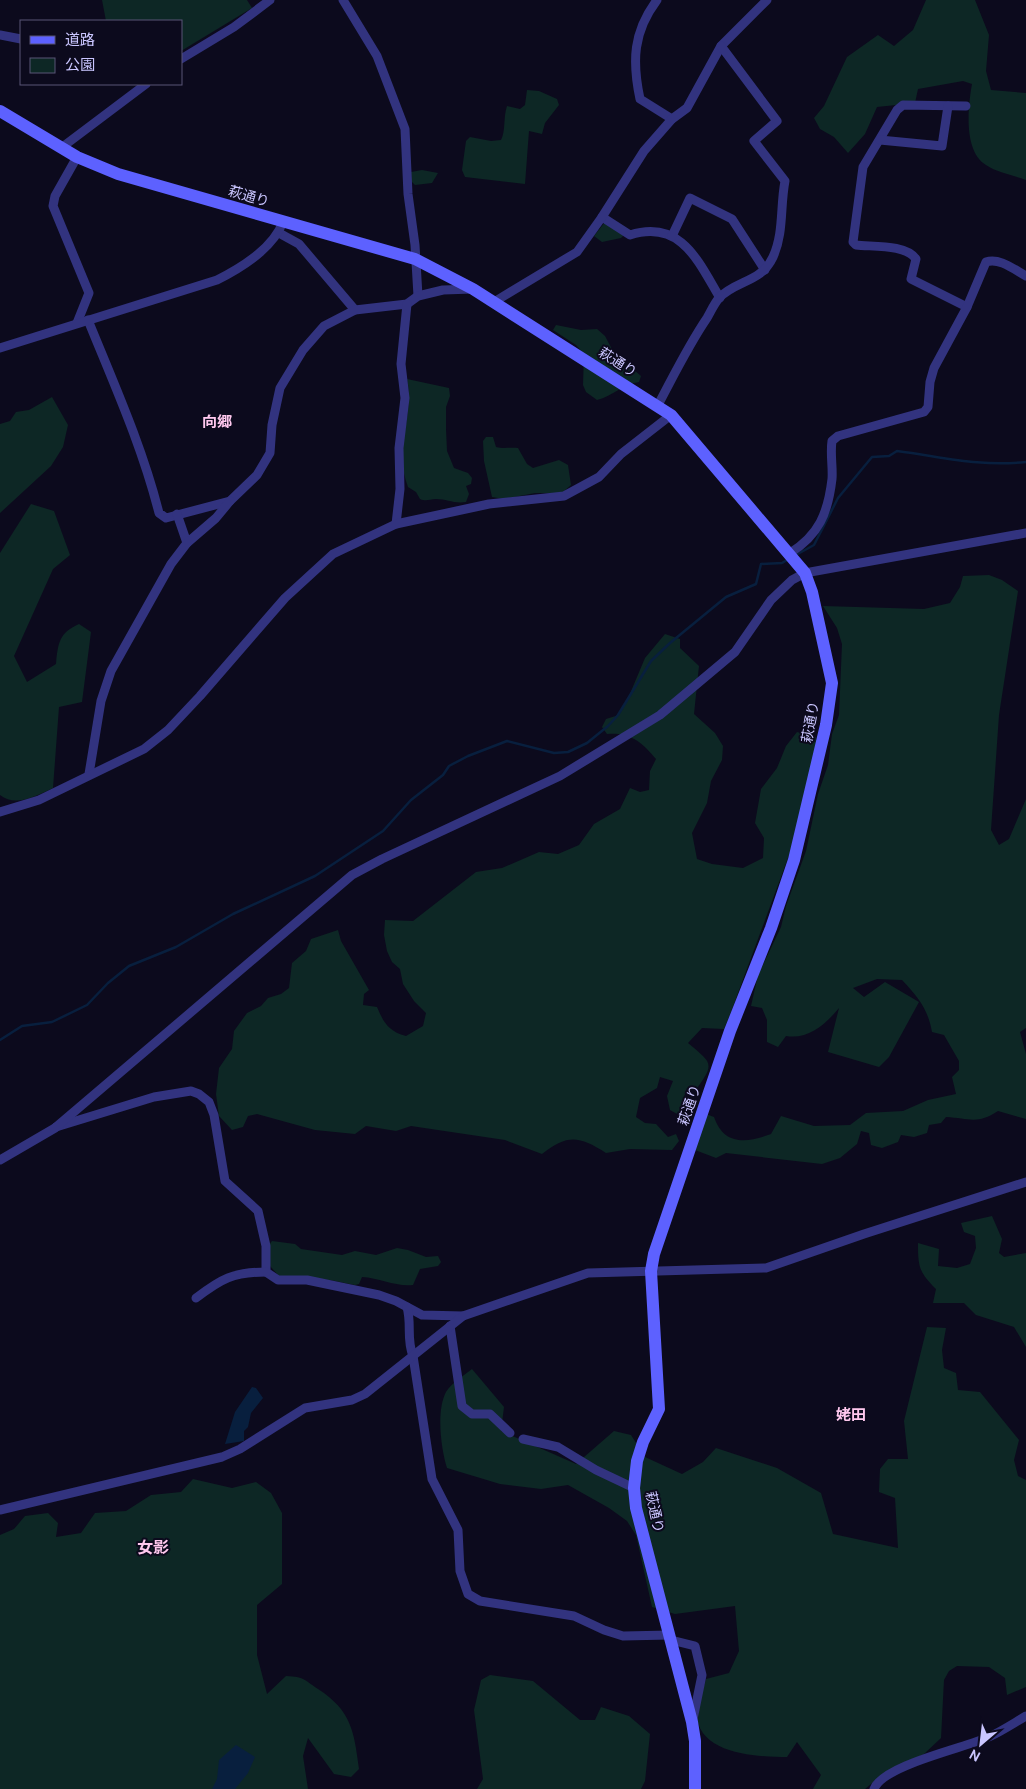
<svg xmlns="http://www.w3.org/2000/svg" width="1026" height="1789" viewBox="0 0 1026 1789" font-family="Cabin,'Noto Sans JP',sans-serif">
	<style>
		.green { fill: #0d2725 }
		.water { fill: #081f3e }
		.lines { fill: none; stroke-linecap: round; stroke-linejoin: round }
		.stream { stroke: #081f3e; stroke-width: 2.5 }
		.street { stroke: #32337f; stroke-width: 9 }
		.secondary { stroke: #5d61ff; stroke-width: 12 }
		.labels { text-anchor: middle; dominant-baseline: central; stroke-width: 4; stroke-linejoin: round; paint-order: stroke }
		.street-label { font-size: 14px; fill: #cac6ff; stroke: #0c0a1d }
		.neighbourhood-label { font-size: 15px; font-weight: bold; fill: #ffc8ee; stroke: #0c0a1d }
		.quarter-label { font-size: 16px; font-weight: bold; fill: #ffc8ee; stroke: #0c0a1d }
	</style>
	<rect width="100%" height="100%" fill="#0c0a1d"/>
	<!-- green -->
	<g class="green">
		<path d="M102,0H247L252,8L181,51V21H106Z"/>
		<path d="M926,0H975L989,35L986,71L991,90L1026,93V180C1013,175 998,173 986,165C963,151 968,106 972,84L963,81L918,89L915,103L877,107L865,134L848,153L834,137L820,129L814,118L824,106L847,57L878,35L894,46L913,30Z"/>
		<path d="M527,90L539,91L557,99L559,105L545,123L542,134L529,131L525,184L465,177L462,170L466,141L470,137L491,141L501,140C506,130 503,118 507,106L520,109L525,105Z"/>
		<path d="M422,170L438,173L432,183L415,185L411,181V172Z"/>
		<path d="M605,222L624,235L621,238L602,242L594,236Z"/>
		<path d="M556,325L581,330L597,329L605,336L614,353L641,376L639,382C623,384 613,396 597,400L586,392L583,385L584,354L576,345L553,330Z"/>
		<path d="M407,379L449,388L450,396L446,407V429L447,451L454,468L468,473L472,478L471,484L466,486L469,494L466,502C454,504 447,499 436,499C429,499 427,502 420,499L416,492L408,487C393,447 415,416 407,379Z"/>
		<path d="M52,397L68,425L63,447L51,466L0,513V424L10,421L16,412L29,410Z"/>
		<path d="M486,437H493L496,447C504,449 510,447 518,448L527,464L533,468L559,460L568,465L571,485L562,493H535L504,499L492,497L484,461L483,441Z"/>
		<path d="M31,504L54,511L70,555L53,569L14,656L27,682L56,664C58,643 59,633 79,624L91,632L82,702L59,707L53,788C38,795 16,808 0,795V553Z"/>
		<path d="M989,575L1002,580L1018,591L999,715L991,830L999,845L1009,839L1026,799V1028L1020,1032L1026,1054V1119L998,1111C977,1125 969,1118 946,1117L941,1123L929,1125L927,1133L914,1137L901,1135L898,1142L882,1148L871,1145L869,1133L861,1131L857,1144L840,1158L822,1164L726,1153L716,1158L695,1150L706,1114L714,1117C724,1146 747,1143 771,1134L781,1116L814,1126L850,1125L866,1113L903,1111L928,1100L956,1094L952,1077L959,1070V1061L944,1035L932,1032C928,1009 918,997 902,980L877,979L853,988L864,997L885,982L919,1002L889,1057L879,1067L828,1052L839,1008C826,1024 808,1040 786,1036L778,1047L767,1042V1020L762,1008L751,1006L758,975L781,927L786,906L806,851L818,794L828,765L832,734L839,715L842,644L837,628L823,606L924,609L950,603L960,587L963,576Z"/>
		<path d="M665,634L680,639V648L699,666L694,714L715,733L723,746L722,760L711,781L707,803L692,833L697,859L712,864L743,868L763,858L764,838L755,823L761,789L777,768L786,746L797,732L816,737L815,757L798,831L731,1012L724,1029L702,1028L688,1043C713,1064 715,1063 695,1091L687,1088L684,1097L686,1112L679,1115L670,1110L667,1096L673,1081L660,1077L657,1088L640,1098L636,1117L645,1123L656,1124L668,1137L676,1134L679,1141L672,1150L630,1149L606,1153C579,1136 568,1134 542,1154L505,1140L411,1126L396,1131L366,1126L355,1134L315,1130L257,1114L248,1116L243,1127L232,1130L219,1116L216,1094L219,1068L232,1049L234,1031L247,1013L261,1006L268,998L281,994L289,988L292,963L306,951L311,939L338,930L341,941L369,990L364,994L363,1005L377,1007C384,1023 388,1031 406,1036L423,1026L426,1013L414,1001L403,984L400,969L392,962L387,951L384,935L385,920L413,921L476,872L502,868L539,852L558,854L579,845L594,824L620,809L630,788L640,792L649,790L650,771L656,759C642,742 630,732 607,734L602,727L606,719L619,715L629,696L645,658Z"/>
		<path d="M992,1216L1002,1239L999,1253L1004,1257L1026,1253V1347L1014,1327L976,1315L964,1303H933L936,1289C919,1272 918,1267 918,1243L939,1249L938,1266L957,1268L970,1264L976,1248L975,1236L964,1232L961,1223Z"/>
		<path d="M272,1241L295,1244L301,1249L342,1255L355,1251L376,1255L397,1248L408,1250L426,1257L438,1256L441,1262L438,1266L420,1269L413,1285C396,1287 380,1278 362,1277L359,1284L355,1285L330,1280L279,1276L270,1266L269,1245Z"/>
		<path d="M927,1327L946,1328L942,1350L944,1368L956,1373L958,1390L980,1392L1019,1440L1014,1460L1018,1476L1026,1480V1687L1007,1695L1005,1678L989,1667L957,1666L949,1671L944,1680L941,1738L924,1754L883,1774L865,1789H813L821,1775L797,1742L787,1757C756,1757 692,1754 697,1708C698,1699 704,1688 706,1679L729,1673L739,1651L735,1606L675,1614L652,1607L636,1535L627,1521L609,1508L568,1485L541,1489L500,1484L447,1468C441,1449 436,1411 446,1392C451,1383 465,1375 472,1369L504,1407L501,1431L576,1464L614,1431L631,1435L645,1457L682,1474L703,1462L716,1448L777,1468L821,1493L833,1534L898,1548L895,1498L879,1492L880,1469L888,1459H908L904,1421Z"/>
		<path d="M193,1479L232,1488L256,1482L271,1493L282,1513V1584L257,1605V1655L267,1694L286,1676C305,1677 303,1679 318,1689C352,1711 354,1732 359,1769L351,1777L334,1774L308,1738L303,1756L308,1789H0V1535L14,1529L25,1516L48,1513L58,1523L56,1537L81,1533L95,1513L126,1511L151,1495L181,1492Z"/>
		<path d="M490,1675L533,1681L580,1720H595L601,1707L629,1716L650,1734L645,1781L641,1789H477L483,1779L474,1710L481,1680Z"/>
	</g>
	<!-- water -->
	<g class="water">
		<path d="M252,1387L256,1388L263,1398L251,1413L248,1427L244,1431V1441L225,1444L235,1412Z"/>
		<path d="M236,1745L255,1757L248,1773L235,1789H212L217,1779L219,1760Z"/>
	</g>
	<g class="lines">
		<!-- stream -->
		<g class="stream">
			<path d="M794,556L814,545L838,498L872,457L889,456L897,451C944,457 978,467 1026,462"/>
			<path d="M0,1040L22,1026L52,1022L87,1005L108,983L129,966L176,947L233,914L315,876L383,831L411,800L443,775L449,766L468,756L507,741L554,753L568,752L587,743L608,726L618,715L651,661L670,643L726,597L756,584L761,564L782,563L787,560"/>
		</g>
		<!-- street -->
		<g class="street">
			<path d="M343,0L377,56L405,129L408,194L415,245L418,296"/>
			<path d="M657,0C633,32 632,61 640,99L672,119"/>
			<path d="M0,35L21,39"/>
			<path d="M181,59L234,27L270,0"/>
			<path d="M966,106L903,105L897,110L863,167L853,242L856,245C872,247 906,244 916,259L911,279L967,307"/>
			<path d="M880,140L942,146L948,106"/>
			<path d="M61,148L146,84"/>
			<path d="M77,157L55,196L53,206L89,293L77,323"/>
			<path d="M602,217L630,235C681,219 698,261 720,298"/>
			<path d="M279,233L299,244L355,310"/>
			<path d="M672,236L690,198L732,219L765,270"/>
			<path d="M494,302L577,252L602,217L644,151L672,119L687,108L721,46L767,0"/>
			<path d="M88,320C114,384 142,446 159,513L166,518L230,501L257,475L270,453L272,425L280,388L303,350L324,326L355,310L407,304L418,296L443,290L473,289"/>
			<path d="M0,348L217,280C241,268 273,248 283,222"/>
			<path d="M658,405C674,375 688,346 707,318C711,311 714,304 719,298C736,280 761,283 773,257C784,233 780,207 785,181L754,141L777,121L721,46"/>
			<path d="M177,514L187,543"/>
			<path d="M396,524L400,489L399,448L405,398L401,364L407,304"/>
			<path d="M790,553C819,535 828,513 832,479C833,467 830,454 832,441L838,436L924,412L928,407L930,382L934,368L967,307L986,262C999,257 1015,270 1026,276"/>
			<path d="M89,774L101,701L111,671L171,564L187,543L216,518L230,501"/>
			<path d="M0,812L39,800L144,749L168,730L200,696L285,598L333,554L396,524L489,504L564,496L599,477L621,454L671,415"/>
			<path d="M56,1127L154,1097L191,1091L199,1094L209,1102L214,1115L225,1181L258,1211L266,1246V1272L278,1280H307L379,1295L396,1301L422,1315L463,1316"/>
			<path d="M0,1160L55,1128L352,875L382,859L560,776L660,715L735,652L771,600L792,580L805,573L1026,533"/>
			<path d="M196,1298C221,1279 233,1272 266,1272"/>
			<path d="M407,1307C412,1325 406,1338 413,1356L432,1479L458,1530L460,1571L468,1594L480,1601L574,1616L604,1630L623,1636L670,1635"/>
			<path d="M450,1326L462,1406L472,1414H490L510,1433"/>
			<path d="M523,1439L558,1447L596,1470L634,1488"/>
			<path d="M0,1510L222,1457L240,1449L305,1408L352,1400L365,1394L463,1316L588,1273L766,1268L864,1234L1026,1182"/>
			<path d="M671,1640L695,1646L702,1675L693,1719"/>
			<path d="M874,1789C883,1765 964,1748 989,1737C1002,1731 1014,1723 1026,1716"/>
		</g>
		<!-- secondary -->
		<path class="secondary" d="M0,111L77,157L118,174L415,259L473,289L671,415L805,573L812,592L832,683L826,725L794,860L771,928L730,1031L654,1254L651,1271L659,1409L643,1442L637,1461L634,1488L636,1508L692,1722L695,1741V1789"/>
	</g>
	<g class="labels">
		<!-- street labels -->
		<g class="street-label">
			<text transform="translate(249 196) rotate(16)">萩通り</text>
			<text transform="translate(618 362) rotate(32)">萩通り</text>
			<text transform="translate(810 722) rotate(-80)">萩通り</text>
			<text transform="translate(689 1105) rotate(-71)">萩通り</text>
			<text transform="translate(655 1512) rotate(78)">萩通り</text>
		</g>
		<!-- neighbourhood labels -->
		<g class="neighbourhood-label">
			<text x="217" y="422">向郷</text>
			<text x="851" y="1415">姥田</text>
		</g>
		<!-- quarter labels -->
		<g class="quarter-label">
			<text x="153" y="1547">女影</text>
		</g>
	</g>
	<!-- legend -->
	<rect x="20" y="20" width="162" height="65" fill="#0c0a1d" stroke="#585577"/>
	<rect x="30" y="36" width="25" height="8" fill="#5d61ff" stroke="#585577"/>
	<text x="65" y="45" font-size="15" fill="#cac6ff">道路</text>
	<rect x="30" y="58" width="25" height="15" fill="#0d2725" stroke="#585577"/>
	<text x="65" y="70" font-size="15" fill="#cac6ff">公園</text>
	<!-- north arrow -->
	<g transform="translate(981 1744) rotate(208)" stroke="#0c0a1d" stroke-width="4" paint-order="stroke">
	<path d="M0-4L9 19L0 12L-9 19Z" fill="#cac6ff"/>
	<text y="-8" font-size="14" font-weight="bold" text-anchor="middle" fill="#cac6ff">N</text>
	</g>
</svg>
